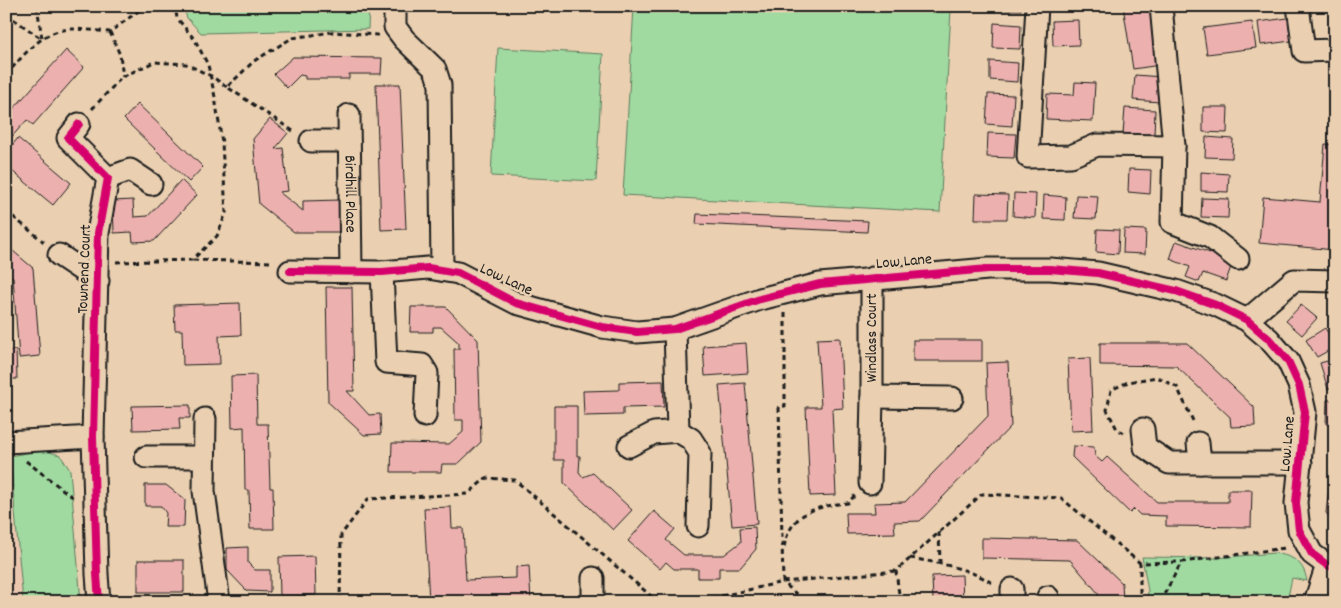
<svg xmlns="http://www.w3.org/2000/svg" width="1341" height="608" viewBox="0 0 1341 608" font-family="Dekko,sans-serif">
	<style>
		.built { fill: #ebc7b0 }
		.green { fill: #a0daa0; stroke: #5e7b5e }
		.building { fill: #ecb1ae; stroke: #1c1c1c }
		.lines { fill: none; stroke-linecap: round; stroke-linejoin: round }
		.minor-casing { stroke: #1c1c1c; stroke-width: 25 }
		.path { stroke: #1c1c1c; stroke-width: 3; stroke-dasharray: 5 4; stroke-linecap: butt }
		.minor { stroke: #ead0b1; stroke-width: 21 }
		.cycleway-casing { stroke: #ead0b1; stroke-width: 11 }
		.cycleway { stroke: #d6006c; stroke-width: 8 }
		.labels { text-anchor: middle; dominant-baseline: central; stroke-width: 5; stroke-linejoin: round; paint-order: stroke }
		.street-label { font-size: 16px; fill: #1c1c1c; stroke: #ead0b1 }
	</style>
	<rect width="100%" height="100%" fill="#ead0b1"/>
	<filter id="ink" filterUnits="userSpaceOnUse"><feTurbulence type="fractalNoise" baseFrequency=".02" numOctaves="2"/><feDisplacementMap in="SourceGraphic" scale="10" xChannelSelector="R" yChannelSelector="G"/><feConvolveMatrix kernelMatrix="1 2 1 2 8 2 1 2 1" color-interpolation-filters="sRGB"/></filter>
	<g filter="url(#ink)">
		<!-- built -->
		<path class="built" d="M6,456H10L23,602H6Z"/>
		<!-- green -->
		<g class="green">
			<path d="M183,6H369L368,29L201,33L187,18Z"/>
			<path d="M634,6H908L951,9L940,212L623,195Z"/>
			<path d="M498,48L603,54L596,181L491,176Z"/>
			<path d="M42,450L60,455L70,470L81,602H23L10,456Z"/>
			<path d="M1275,553C1293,557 1303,560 1307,581L1292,578L1287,602H1147L1148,591L1142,557L1216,558Z"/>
		</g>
		<!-- building -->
		<g class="building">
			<rect x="995" y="6" width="26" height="4"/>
			<path d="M1123,6H1151L1160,65L1133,69Z"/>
			<path d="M1288,18L1291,41L1261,45L1258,22Z"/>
			<path d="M1078,20L1079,45L1053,46L1052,21Z"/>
			<path d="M1252,22L1256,48L1207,54L1203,28Z"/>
			<path d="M994,23L1021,25L1020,49L993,48Z"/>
			<path d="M66,50L84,67L33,125L27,120L6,143V117Z"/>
			<path d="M293,57L382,58L381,74H349V79H305V76L300,75L287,88L274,74Z"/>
			<path d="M990,61L1018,63L1017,82L990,80Z"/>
			<path d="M1135,75L1162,77L1160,102L1133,100Z"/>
			<path d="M1075,82L1095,83L1093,121L1046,119L1047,94L1074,95Z"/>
			<path d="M376,84H400L406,229L381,230Z"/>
			<path d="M988,94L1014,95L1012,126L986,124Z"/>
			<path d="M138,104L203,167L189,182L124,119Z"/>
			<path d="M1203,107H1228L1227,133L1203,132Z"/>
			<path d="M1125,108L1155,110L1154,136L1123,134Z"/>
			<path d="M270,119L288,133L275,149L283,148L288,191L279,192L303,211V201L340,200V232H294L259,204L253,139Z"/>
			<path d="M988,133L1016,134L1014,158L987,157Z"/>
			<path d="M1206,137L1233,139L1232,158L1205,157Z"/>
			<path d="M18,138L71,183L53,205L6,166V153Z"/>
			<path d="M1325,144L1335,145V250L1259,243L1263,197L1320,202Z"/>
			<path d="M1129,169L1151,170L1150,194L1128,192Z"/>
			<path d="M1201,172L1229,174L1228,192L1201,191Z"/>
			<path d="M181,180L197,195L154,241L133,242L132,232L114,233L113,201L133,200L134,217L148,216Z"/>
			<path d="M1014,193L1036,194L1035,218L1013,216Z"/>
			<path d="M976,194L1008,195L1007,219H975Z"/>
			<path d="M1044,195L1066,197L1065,220L1043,219Z"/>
			<path d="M1076,195L1098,196L1096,219L1074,218Z"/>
			<path d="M1202,198L1229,199L1228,218L1201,217Z"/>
			<path d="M697,214L868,221L867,232L696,224Z"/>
			<path d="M1097,229L1119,230L1118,254L1096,252Z"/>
			<path d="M1124,229L1146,230L1145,254L1123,253Z"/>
			<path d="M1176,241L1233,261L1226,281L1203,273L1199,282L1186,277L1190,267L1170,259Z"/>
			<path d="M6,245L33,268L40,356L19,358L13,277L6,272Z"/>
			<path d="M326,287H352L354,391H347L369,415L380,414L381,434L364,435L328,402Z"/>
			<path d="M240,303L241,335L219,336L220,364L183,365L182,330H175L174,305Z"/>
			<path d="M1301,305L1317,318L1302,335L1286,321Z"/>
			<path d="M411,307H446L478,340L481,442L458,464H442L441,472H391L392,443L449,444L463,432V420H455L454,349H459V343L441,327H433V332H410Z"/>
			<path d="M1325,328L1335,344V347L1317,357L1306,340Z"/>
			<path d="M840,338L843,408L832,409L836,495L810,496L806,407H821L817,339Z"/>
			<rect x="913" y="340" width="69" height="21"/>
			<path d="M746,343L748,373L705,376L703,346Z"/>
			<path d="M1100,343H1187L1254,407L1255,426L1231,427L1230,417L1176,366L1100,365Z"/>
			<path d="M16,350L17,379H6V351Z"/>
			<path d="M1090,358L1093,430L1071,431L1068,359Z"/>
			<path d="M1335,359V387L1328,389L1320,363Z"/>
			<path d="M1008,362L1011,426L920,521L894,522L895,533L847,534L846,513H875L874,503L905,502L988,416L986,363Z"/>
			<path d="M256,375L257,424H268L270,488H273L274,529H250L249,490H245L244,427L232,428L231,376Z"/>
			<path d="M663,381L664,407L623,408V415L584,416L583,391L619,390V382Z"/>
			<path d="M745,383L757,524L732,526L719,385Z"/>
			<path d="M1327,400H1335V425L1326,424Z"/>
			<path d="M190,405V418H179L180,429L133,430L132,406Z"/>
			<path d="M554,406H577V456H580L579,472L583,477L593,473L632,510L613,530L564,483V460H554Z"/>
			<path d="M1335,439V533L1329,527L1334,522L1326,513Z"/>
			<path d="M1073,446L1094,447L1095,456L1102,462L1107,457L1157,502H1228V490H1252L1251,527L1166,526V516L1140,515L1134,509L1130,513L1072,457Z"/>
			<path d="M145,485H166L185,500L184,527H165L166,513L161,506H145Z"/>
			<path d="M451,507L452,528H463L466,580L516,578V567L529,566L531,602H429L424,508Z"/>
			<path d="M654,511L675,529L666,540L684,555H724L741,542L740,528L755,527L756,549L740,568H719V578H698V569H674L666,562L660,569L628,541Z"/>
			<path d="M982,538L1077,540L1122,583L1123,602H1098V593L1070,560L982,558Z"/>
			<path d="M248,547V563L255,570H270V592L247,591L227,570V548Z"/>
			<path d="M315,556L316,595L280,596L279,557Z"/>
			<rect x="138" y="560" width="46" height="32"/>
			<path d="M962,575L963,602H933L932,576Z"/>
		</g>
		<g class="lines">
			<!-- minor casing -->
			<g class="minor-casing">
				<g id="minor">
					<path d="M395,6V27L404,39L435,69L440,85L442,270"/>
					<path d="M1037,6L1028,157L1071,156L1097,145L1174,146L1161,6"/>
					<path d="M1298,6L1304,51L1335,50"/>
					<path id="s1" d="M349,115L351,272"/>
					<path d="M79,124L68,138L108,178L98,233L93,437L97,574L99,602"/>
					<path d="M311,141H349"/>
					<path d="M1174,146L1172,222L1210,237L1238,259"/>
					<path d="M108,178L130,170L151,184"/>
					<path d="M59,255L98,281"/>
					<path d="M290,271L382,272L428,268L458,273L516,303L602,327L637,332L675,329L760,299L820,284L988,269H1050L1098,273L1176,291L1216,305L1247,320L1269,339L1288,361L1299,385L1305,412L1296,503L1299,530L1312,554L1327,565L1335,568"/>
					<path d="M382,272L386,362L422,365L427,373L425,416"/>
					<path d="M1247,320L1294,280L1335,281"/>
					<path d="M675,329L678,431"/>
					<path d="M872,397L952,398"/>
					<path d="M205,419L204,491L219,602"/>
					<path d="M1143,429L1145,447L1169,463H1301"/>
					<path d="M6,442L93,437"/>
					<path d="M1198,443L1200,463"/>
					<path d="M629,446L654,433L678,431L691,439L700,453L698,526"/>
					<path d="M146,457H204"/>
					<path d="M870,483L872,397V278"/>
					<path d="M593,578V602"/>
					<path d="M1012,589V602"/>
					<path d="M1046,602L1048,597"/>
					<path d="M1315,602L1327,565"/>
				</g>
			</g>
			<!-- path -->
			<g class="path">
				<path d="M37,6L42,38"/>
				<path d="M6,14L42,39"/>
				<path d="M110,32L120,55L123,77"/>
				<path d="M6,75C24,55 42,30 71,29C84,29 97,31 110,32L145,6"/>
				<path d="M92,109L122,77L154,62L186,64L211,76L227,87"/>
				<path d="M293,131L227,87L254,61L292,38L332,32L378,35"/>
				<path d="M6,211L44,242"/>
				<path d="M193,260L272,262"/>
				<path d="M116,262L192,260L217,236L226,213L222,143L215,97L208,65L195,40L177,18L175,6"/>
				<path d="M785,313V406L779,407L783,582L805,602"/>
				<path d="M1124,433L1117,429L1107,410L1111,390L1128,382L1157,377L1177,387L1194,423"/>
				<path d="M26,461L75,499"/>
				<path d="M939,532L940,563"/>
				<path d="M784,547C791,512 816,506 848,503L855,495"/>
				<path d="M910,558C939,563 968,568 992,583"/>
				<path d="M340,602L341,535L368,499L468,494L486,478L515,480L658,602"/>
				<path d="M641,602L650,595"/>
				<path d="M695,602L783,582L896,571"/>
				<path d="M900,602L896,571L982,494L1061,498L1140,563L1182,562L1285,548"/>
				<path d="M1140,602V563"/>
				<path d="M1160,602L1181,563"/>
			</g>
			<!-- minor -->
			<use href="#minor" class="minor"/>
			<!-- cycleway casing -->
			<g class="cycleway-casing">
				<g id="cycleway">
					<path d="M79,124L68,138L108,178L98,233L93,437L97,574L99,602"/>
					<path d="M290,271L382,272L428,268L458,273L516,303L602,327L637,332L675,329L760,299L820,284L988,269H1050L1098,273L1176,291L1216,305L1247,320L1269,339L1288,361L1299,385L1305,412L1296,503L1299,530L1312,554L1327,565L1335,568"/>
				</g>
			</g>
			<!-- cycleway -->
			<use href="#cycleway" class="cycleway"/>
		</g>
	</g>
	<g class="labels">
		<!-- street labels -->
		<g class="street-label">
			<text stroke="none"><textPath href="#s1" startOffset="79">Birdhill Place</textPath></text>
			<text transform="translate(904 262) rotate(-5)">Low Lane</text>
			<text transform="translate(85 269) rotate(-88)">Townend Court</text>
			<text transform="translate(506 280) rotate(25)">Low Lane</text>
			<text transform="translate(872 338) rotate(-90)">Windlass Court</text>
			<text transform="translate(1288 444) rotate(-85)">Low Lane</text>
		</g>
	</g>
	<!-- margin -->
	<rect width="1341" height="608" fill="none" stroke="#ead0b1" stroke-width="25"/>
	<rect x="12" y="12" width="1316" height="583" fill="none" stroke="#1c1c1c" stroke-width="2" filter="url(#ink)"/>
</svg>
